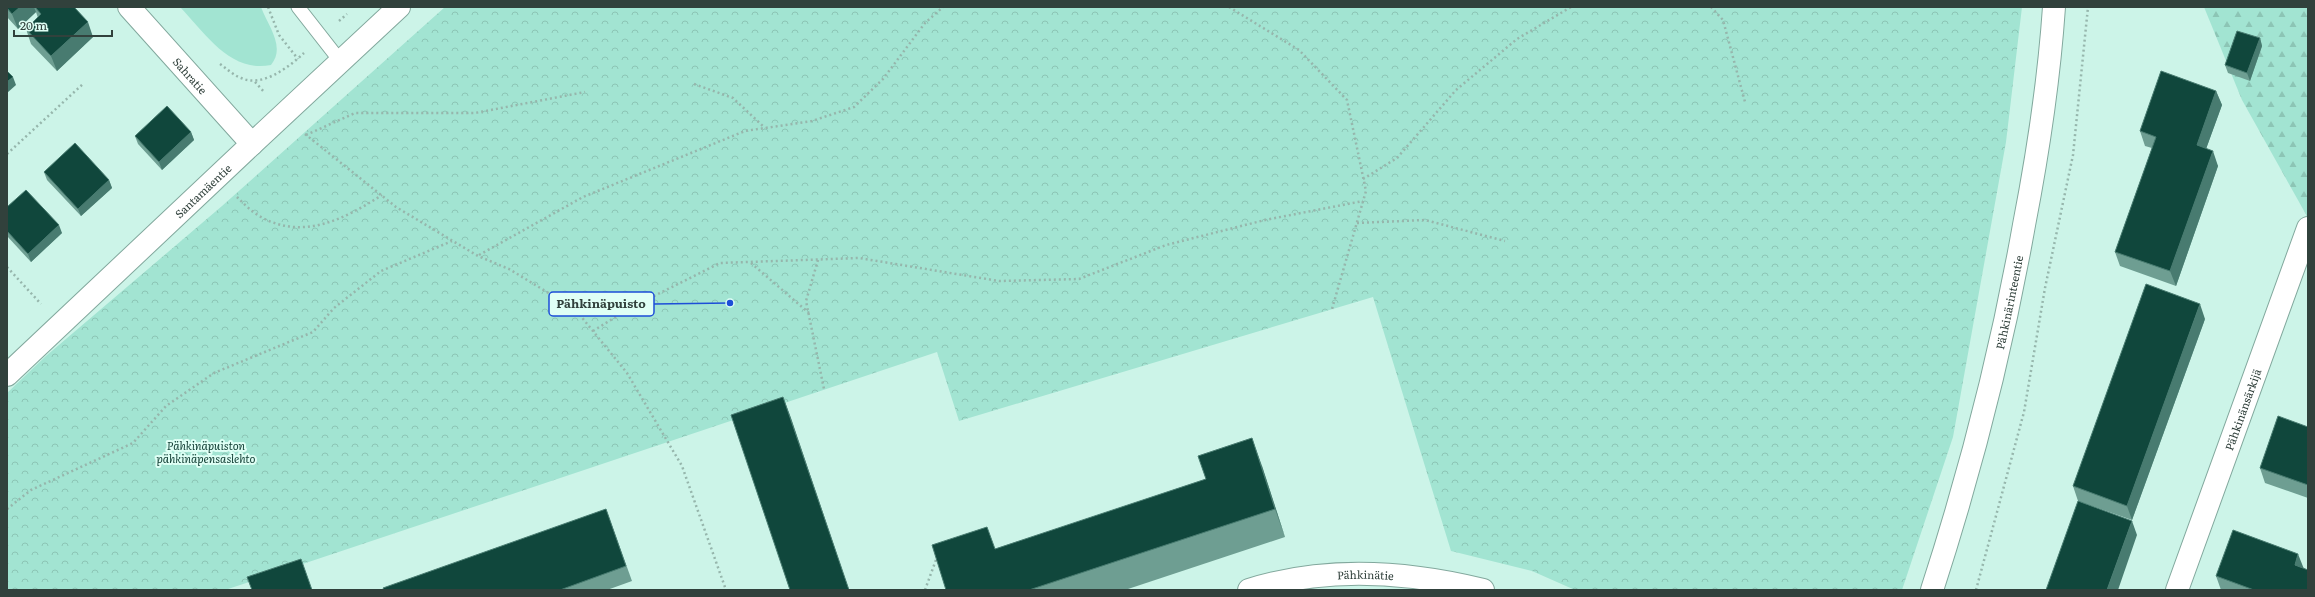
<svg xmlns="http://www.w3.org/2000/svg" width="2315" height="597" viewBox="0 0 2315 597" font-family="Literata,serif">
	<style>
		.green { fill: #a2e4d2 }
		.forest { fill: url(#forest-firs) }
		.park { fill: url(#park-crowns) }
		.lines { fill: none; stroke-linecap: round; stroke-linejoin: round }
		.lane-casing { stroke: #82a89d; stroke-width: 15 }
		.street-casing { stroke: #82a89d; stroke-width: 24 }
		.secondary-casing { stroke: #82a89d; stroke-width: 24 }
		.path { stroke: #96b6ac; stroke-width: 2.5; stroke-dasharray: 2 3; stroke-linecap: butt }
		.lane { stroke: #fff; stroke-width: 13 }
		.street { stroke: #fff; stroke-width: 22 }
		.secondary { stroke: #fff; stroke-width: 22 }
		.wall { fill: #6e9e92 }
		.shaded-wall { fill: #487b70 }
		.building { fill: #10473c; stroke: #487b70 }
		.labels { text-anchor: middle; dominant-baseline: central; stroke-width: 4; stroke-linejoin: round; paint-order: stroke }
		.street-label { font-size: 11px; fill: #31413c; stroke: #dffff5 }
		.park-label { font-size: 11px; font-style: italic; fill: #0e3b31; stroke: #dffff5 }
		.leader { fill: none; stroke: #1d4ed8; stroke-width: 1.5 }
		.callout-dot { fill: #1d4ed8; stroke: #dffff5; stroke-width: 1.5 }
		.callout { fill: #dffff5; stroke: #1d4ed8; stroke-width: 1.5 }
		.callout-label { font-size: 12px; text-anchor: middle; font-weight: bold; fill: #31413c }
	</style>
	<defs>
		<pattern id="forest-firs" width="22" height="20" patternUnits="userSpaceOnUse"><rect width="22" height="20" fill="#a2e4d2"/><path d="M5 1l3.5 6h-7zM16 11l3.5 6h-7z" fill="#8cc5b5"/></pattern>
		<pattern id="park-crowns" width="20" height="18" patternUnits="userSpaceOnUse"><rect width="20" height="18" fill="#a2e4d2"/><path d="M2 6a3 3 0 1 1 6 0M12 15a3 3 0 1 1 6 0" fill="none" stroke="#8cc5b5"/></pattern>
	</defs>
	<rect width="100%" height="100%" fill="#ccf4e8"/>
	<!-- green -->
	<path class="green" d="M180,7H261C268,26 286,47 271,65C230,73 206,34 180,7Z"/>
	<!-- forest -->
	<path class="forest" d="M2204,7H2308V218L2242,100Z"/>
	<!-- park -->
	<path class="park" d="M445,7H2022L2006,142L1953,437L1902,590H1575L1532,571L1451,551L1373,297L959,421L937,352L225,590H7V393L46,356L222,206Z"/>
	<g class="lines">
		<!-- lane casing -->
		<g class="lane-casing">
			<path id="lane" d="M298,7L341,62"/>
		</g>
		<!-- street casing -->
		<g class="street-casing">
			<g id="street">
				<path id="s1" d="M7,375L252,144"/>
				<path id="s2" d="M1249,590C1325,566 1406,571 1483,590"/>
				<path id="s3" d="M2177,590L2308,228"/>
			</g>
		</g>
		<!-- secondary casing -->
		<g class="secondary-casing">
			<g id="secondary">
				<path id="s4" d="M129,7L252,144L399,7"/>
				<path id="s5" d="M1932,590C1971,470 2002,349 2024,225C2038,153 2049,80 2054,7"/>
			</g>
		</g>
		<!-- path -->
		<g class="path">
			<path d="M268,7L279,35L298,59"/>
			<path d="M1229,7L1299,50L1347,100L1366,191L1332,309"/>
			<path d="M1711,7L1723,20L1745,102"/>
			<path d="M339,21L347,14"/>
			<path d="M220,64C227,69 233,75 241,78C262,88 289,67 304,53"/>
			<path d="M255,82L265,93"/>
			<path d="M694,84L733,98L765,128"/>
			<path d="M305,134L396,207L478,256L509,269L575,309L627,373L682,466L726,590"/>
			<path d="M306,135L355,113H475L585,92"/>
			<path d="M7,154L84,83"/>
			<path d="M1363,179L1397,158L1456,90L1517,39L1571,7"/>
			<path d="M237,197C244,204 252,212 261,217C304,241 346,218 382,195"/>
			<path d="M1357,223L1425,220L1505,241"/>
			<path d="M479,255L583,197L745,131L812,121L854,107L883,79L925,23L943,7"/>
			<path d="M818,260L806,301L824,389"/>
			<path d="M751,263L809,313"/>
			<path d="M7,267L41,304"/>
			<path d="M593,331L630,308L720,263L859,258L999,281L1079,279L1166,245L1265,220L1363,201"/>
			<path d="M7,509L31,490L133,443L166,406L214,373L313,332L334,308L381,271L452,241"/>
			<path d="M925,590L937,557"/>
			<path d="M1976,590L2024,412L2045,288L2073,155L2088,7"/>
		</g>
		<!-- lane -->
		<use href="#lane" class="lane"/>
		<!-- street -->
		<use href="#street" class="street"/>
		<!-- secondary -->
		<use href="#secondary" class="secondary"/>
	</g>
	<!-- wall -->
	<g class="wall">
		<path d="M7,7H74L93,37L57,71L31,44L26,29L38,18L36,12L18,29L7,17Z"/>
		<path d="M2260,38L2262,46L2250,81L2228,73L2225,65Z"/>
		<path d="M2216,91L2222,105L2206,149L2218,166L2176,286L2120,266L2115,252L2152,148L2145,146L2140,131Z"/>
		<path d="M191,132L194,140L162,170L138,144L135,136Z"/>
		<path d="M44,172L109,180L112,188L81,216L47,180Z"/>
		<path d="M7,207L62,233L31,262L7,236Z"/>
		<path d="M2205,319L2132,520L2078,501L2073,486Z"/>
		<path d="M2308,427V498L2265,483L2260,468Z"/>
		<path d="M1262,466L1285,537L1125,590H946L995,549Z"/>
		<path d="M606,509L632,581L607,590H384Z"/>
		<path d="M2304,568L2308,590H2221L2216,576Z"/>
	</g>
	<!-- shaded-wall -->
	<g class="shaded-wall">
		<path d="M20,7H34L36,12L18,29L12,14Z"/>
		<path d="M88,22L93,37L57,71L51,56Z"/>
		<path d="M2260,38L2262,46L2250,81L2247,73Z"/>
		<path d="M13,77L16,85L7,93V82Z"/>
		<path d="M2216,91L2222,105L2202,160L2197,145Z"/>
		<path d="M191,132L194,140L162,170L159,162Z"/>
		<path d="M2213,151L2218,166L2176,286L2170,271Z"/>
		<path d="M109,180L112,188L81,216L78,209Z"/>
		<path d="M59,225L62,233L31,262L28,254Z"/>
		<path d="M2200,304L2205,319L2132,520L2127,506Z"/>
		<path d="M783,397L791,418L849,590Z"/>
		<path d="M1252,438L1262,466L1285,537L1275,509Z"/>
		<path d="M2132,521L2137,535L2118,590H2107Z"/>
		<path d="M2298,554L2304,569L2295,565Z"/>
	</g>
	<!-- building -->
	<g class="building">
		<path d="M7,7H20L12,14L7,8Z"/>
		<path d="M35,7H74L88,22L51,56L26,29L41,14Z"/>
		<path d="M2237,31L2260,38L2247,73L2225,65Z"/>
		<path d="M7,71L13,77L7,82Z"/>
		<path d="M2161,71L2216,91L2197,145L2213,151L2170,271L2115,252L2156,137L2140,131Z"/>
		<path d="M167,106L191,132L159,162L135,136Z"/>
		<path d="M75,143L109,180L78,209L44,172Z"/>
		<path d="M26,190L59,225L28,254L7,231V207Z"/>
		<path d="M2146,284L2200,304L2127,506L2073,486Z"/>
		<path d="M783,397L849,590H790L731,415Z"/>
		<path d="M2278,416L2308,427V485L2260,468Z"/>
		<path d="M1252,438L1275,509L1029,590H946L932,545L987,527L995,549L1206,479L1198,456Z"/>
		<path d="M2078,501L2132,521L2107,590H2046Z"/>
		<path d="M606,509L626,566L560,590H384L383,588Z"/>
		<path d="M2233,530L2298,554L2295,565L2308,570V590H2254L2216,576Z"/>
		<path d="M301,559L312,590H252L247,577Z"/>
	</g>
	<g class="labels">
		<!-- street labels -->
		<g class="street-label">
			<text stroke="none"><textPath href="#s4" startOffset="92">Sahratie</textPath></text>
			<text stroke="none"><textPath href="#s1" startOffset="269">Santamäentie</textPath></text>
			<text stroke="none"><textPath href="#s5" startOffset="298">Pähkinärinteentie</textPath></text>
			<text stroke="none"><textPath href="#s3" startOffset="192">Pähkinänsärkijä</textPath></text>
			<text stroke="none"><textPath href="#s2" startOffset="118">Pähkinätie</textPath></text>
		</g>
		<!-- park labels -->
		<g class="park-label">
			<text x="206" y="445">Pähkinäpuiston<tspan x="206" dy="13">pähkinäpensaslehto</tspan></text>
		</g>
	</g>
	<!-- callouts -->
	<path class="leader" d="M730 303L654 304"/>
	<circle class="callout-dot" cx="730" cy="303" r="4"/>
	<rect class="callout" x="549" y="292" width="105" height="24" rx="4"/>
	<g class="callout-label">
		<text x="601" y="308">Pähkinäpuisto</text>
	</g>
	<!-- border -->
	<rect width="2315" height="597" fill="none" stroke="#31413c" stroke-width="16"/>
	<!-- scale -->
	<path d="M14 30v6h98v-6" fill="none" stroke="#31413c" stroke-width="2"/>
	<text x="20" y="30" font-size="12" fill="#31413c" stroke="#dffff5" stroke-width="3" paint-order="stroke">20 m</text>
</svg>
